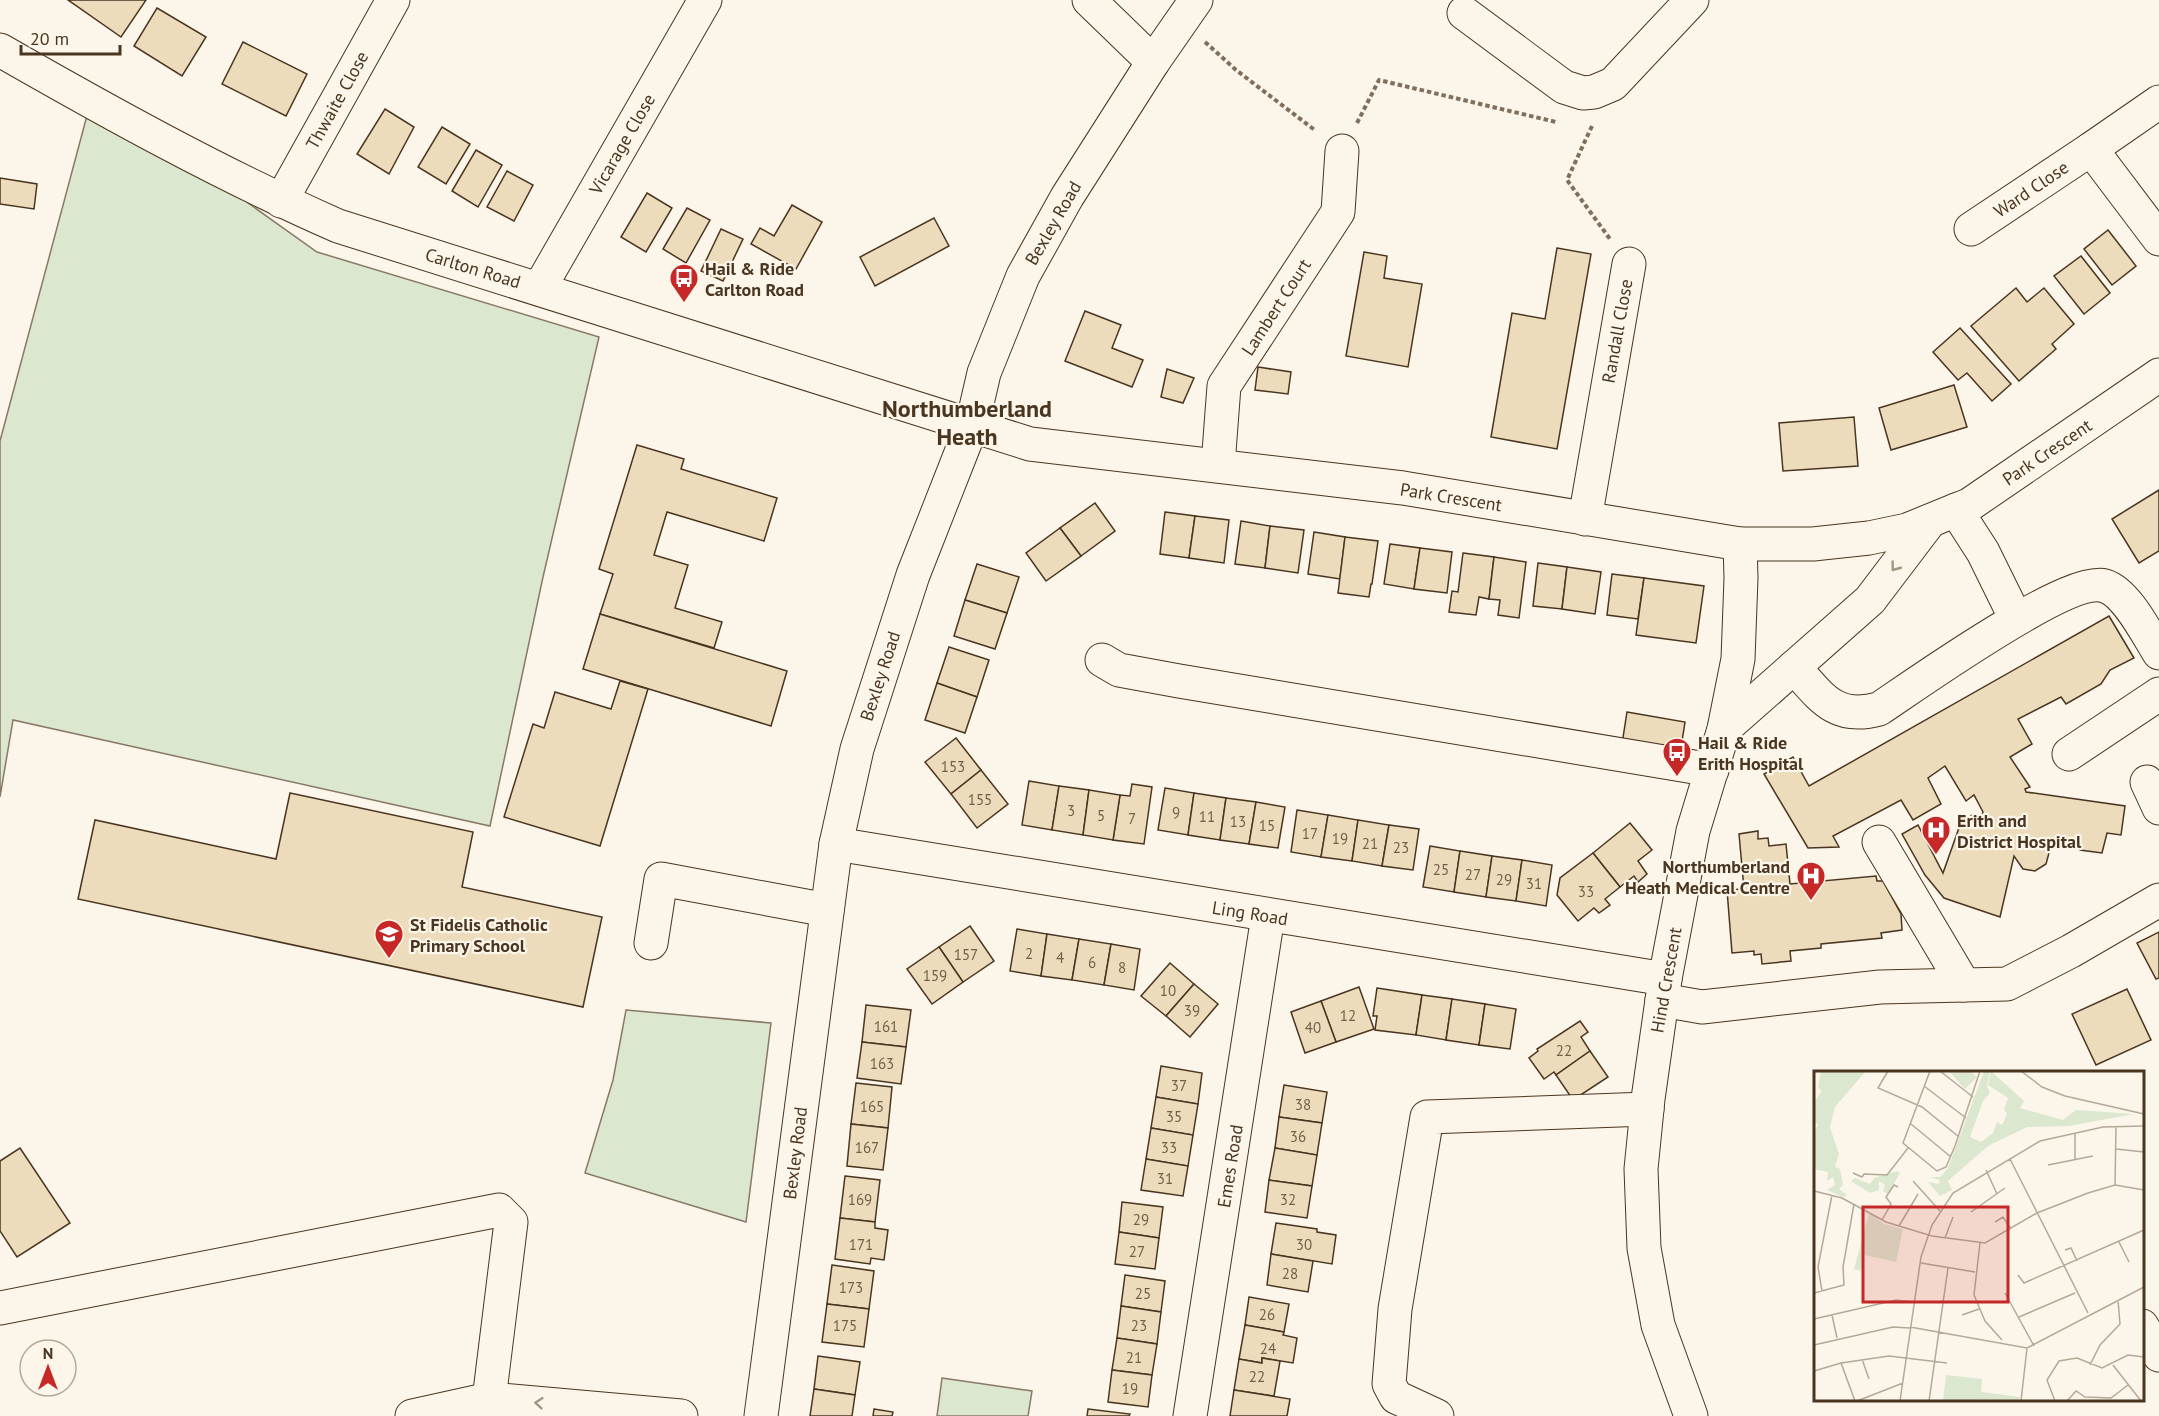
<svg xmlns="http://www.w3.org/2000/svg" width="2159" height="1416" viewBox="0 0 2159 1416" font-family="'PT Sans',sans-serif">
	<style>
		.green { fill: #dce7d0; stroke: #887966; stroke-width: 1.5 }
		.building { fill: #ecdcbc; stroke: #4a3520; stroke-width: 1.5 }
		.lines { fill: none; stroke-linecap: round; stroke-linejoin: round }
		.minor-casing { stroke: #4a3520; stroke-width: 35 }
		.major-casing { stroke: #4a3520; stroke-width: 35 }
		.path { stroke: #7f6f5c; stroke-width: 4; stroke-dasharray: 4.5 3; stroke-linecap: butt }
		.minor { stroke: #fbf6e9; stroke-width: 33 }
		.major { stroke: #fbf6e9; stroke-width: 33 }
		.oneway { stroke: #a29684 }
		.labels { text-anchor: middle; dominant-baseline: central; stroke-width: 4.5; stroke-linejoin: round; paint-order: stroke }
		.number-label { font-size: 15px; fill: #725f47 }
		.street-label { font-size: 18px; fill: #4a3520; stroke: #fbf6e9 }
		.poi-label { font-size: 18px; font-weight: bold; fill: #4a3520; stroke: #fbf6e9; text-anchor: start }
		.district-label { font-size: 24px; font-weight: bold; fill: #4a3520; stroke: #fbf6e9 }
		.inset-road { fill: none; stroke: #b4a999; stroke-width: 1.5 }
		.view { fill: #c62828; fill-opacity: 0.15; stroke: #c62828; stroke-width: 3 }
		.inset-edge { fill: none; stroke: #4a3520; stroke-width: 3 }
	</style>
	<rect width="100%" height="100%" fill="#fbf6e9"/>
	<!-- green -->
	<g class="green">
		<path d="M93,93L317,252L599,337L543,577L490,826L13,720L0,797V441Z"/>
		<path d="M626,1010L771,1023L746,1222L585,1173L613,1080Z"/>
		<path d="M942,1378L1032,1391L1028,1416H937Z"/>
	</g>
	<!-- building -->
	<g class="building">
		<path d="M68,0H146L121,37Z"/>
		<path d="M157,8L206,37L182,76L134,46Z"/>
		<path d="M243,42L307,74L286,116L222,84Z"/>
		<path d="M385,109L414,127L389,174L357,154Z"/>
		<path d="M442,127L470,144L446,184L418,167Z"/>
		<path d="M476,150L502,165L478,207L452,191Z"/>
		<path d="M507,171L533,185L514,221L487,207Z"/>
		<path d="M0,178L37,184L34,209L0,204Z"/>
		<path d="M647,193L672,208L646,252L621,237Z"/>
		<path d="M792,205L822,222L796,269L751,244L760,228L774,236Z"/>
		<path d="M687,208L710,220L686,263L663,249Z"/>
		<path d="M934,218L949,246L875,286L860,257Z"/>
		<path d="M721,229L743,239L723,281L701,271Z"/>
		<path d="M2108,230L2136,266L2112,285L2084,249Z"/>
		<path d="M1557,248L1591,254L1557,449L1491,437L1512,313L1545,319Z"/>
		<path d="M1364,252L1387,256L1384,278L1422,284L1408,367L1346,356Z"/>
		<path d="M2081,256L2110,293L2084,314L2054,276Z"/>
		<path d="M2016,288L2027,302L2044,288L2074,324L2052,344L2056,349L2019,381L1971,326Z"/>
		<path d="M1085,311L1121,325L1112,348L1143,360L1132,387L1065,361Z"/>
		<path d="M1960,328L2011,384L1992,401L1967,373L1958,380L1933,352Z"/>
		<path d="M1258,367L1291,372L1288,394L1255,390Z"/>
		<path d="M1167,369L1194,378L1183,403L1161,397Z"/>
		<path d="M1954,385L1967,427L1891,450L1879,408Z"/>
		<path d="M1854,417L1858,466L1783,471L1779,423Z"/>
		<path d="M637,445L684,459L681,469L777,498L764,541L667,512L654,555L688,565L675,608L722,622L714,648L600,614L613,574L599,569Z"/>
		<path d="M2159,490V551L2139,563L2112,519Z"/>
		<path d="M1095,503L1115,531L1081,556L1060,528Z"/>
		<path d="M1165,512L1195,516L1189,558L1160,554Z"/>
		<path d="M1195,516L1229,520L1224,563L1189,558Z"/>
		<path d="M1241,521L1270,526L1265,568L1235,564Z"/>
		<path d="M1270,526L1304,530L1298,573L1265,568Z"/>
		<path d="M1060,528L1081,556L1046,581L1026,553Z"/>
		<path d="M1314,532L1345,537L1340,579L1308,574Z"/>
		<path d="M1345,537L1378,541L1372,584H1371L1369,597L1338,593Z"/>
		<path d="M1390,544L1420,548L1414,589L1384,584Z"/>
		<path d="M1420,548L1452,552L1447,593L1414,589Z"/>
		<path d="M1463,553L1494,557L1489,599L1479,597L1476,615L1449,612L1452,591L1458,592Z"/>
		<path d="M1494,557L1526,562L1519,618L1498,615L1500,600L1489,599Z"/>
		<path d="M1538,563L1567,567L1562,609L1533,606Z"/>
		<path d="M977,564L1019,577L1007,613L965,600Z"/>
		<path d="M1567,567L1601,572L1595,614L1562,609Z"/>
		<path d="M1612,574L1644,578L1638,619L1607,615Z"/>
		<path d="M1644,578L1704,586L1696,643L1636,635Z"/>
		<path d="M965,600L1007,613L995,649L954,636Z"/>
		<path d="M600,614L787,671L771,726L583,669Z"/>
		<path d="M2109,616L2134,658L2110,670L2101,684L2066,704L2061,697L2018,719L2032,744L2010,757L2030,787L2025,789L2026,792L2125,806L2121,835L2107,833L2102,853L2080,850V845L2042,838L2041,843L2049,853L2046,864L2035,871L2023,869L2014,856L2000,917L1944,898L1925,875L1902,834L1918,825L1943,873L1960,825L1972,815L1981,817L1983,812L1974,795L1966,801L1945,766L1928,778L1941,804L1913,820L1901,800L1833,836L1839,847L1808,848L1764,774L1793,757L1809,786Z"/>
		<path d="M949,647L989,660L977,697L937,683Z"/>
		<path d="M620,681L648,689L600,846L504,817L533,724L544,728L555,692L611,709Z"/>
		<path d="M937,683L977,697L965,733L925,720Z"/>
		<path d="M1627,712L1685,722L1680,754L1622,744Z"/>
		<path d="M956,738L981,770L951,794L925,762Z"/>
		<path d="M981,770L1008,804L977,828L951,794Z"/>
		<path d="M1029,781L1059,786L1052,830L1022,825Z"/>
		<path d="M1132,784L1152,787L1144,844L1113,840L1120,795L1130,796Z"/>
		<path d="M1059,786L1089,790L1083,835L1052,830Z"/>
		<path d="M1165,788L1194,793L1188,835L1158,830Z"/>
		<path d="M1089,790L1120,795L1113,840L1083,835Z"/>
		<path d="M290,793L473,832L462,887L602,917L583,1007L78,899L95,820L276,859Z"/>
		<path d="M1194,793L1226,798L1220,840L1188,835Z"/>
		<path d="M1226,798L1256,802L1249,844L1220,840Z"/>
		<path d="M1256,802L1285,807L1278,848L1249,844Z"/>
		<path d="M1297,810L1328,815L1321,857L1291,852Z"/>
		<path d="M1328,815L1358,820L1352,861L1321,857Z"/>
		<path d="M1358,820L1389,825L1382,866L1352,861Z"/>
		<path d="M1630,823L1652,850L1638,861L1647,874L1638,882L1634,876L1620,887L1593,853Z"/>
		<path d="M1389,825L1419,829L1413,870L1382,866Z"/>
		<path d="M1758,831V839L1768,838L1769,846L1786,844L1790,884L1876,876L1877,881H1883L1901,914L1902,930L1881,933L1882,938L1821,944V948L1790,951L1791,961L1762,964L1761,954L1754,955V951L1732,953L1727,890L1744,889L1739,834Z"/>
		<path d="M1430,846L1460,851L1454,892L1423,887Z"/>
		<path d="M1460,851L1492,856L1486,897L1454,892Z"/>
		<path d="M1593,853L1620,887L1605,899L1610,905L1599,913L1594,908L1578,921L1557,895L1560,878Z"/>
		<path d="M1492,856L1522,860L1516,901L1486,897Z"/>
		<path d="M1522,860L1552,865L1546,906L1516,901Z"/>
		<path d="M970,926L994,961L963,982L939,947Z"/>
		<path d="M1017,929L1047,934L1041,976L1010,971Z"/>
		<path d="M2159,932V978L2156,979L2137,943Z"/>
		<path d="M1047,934L1079,939L1072,980L1041,976Z"/>
		<path d="M1079,939L1111,944L1104,985L1072,980Z"/>
		<path d="M1111,944L1140,949L1134,990L1104,985Z"/>
		<path d="M939,947L963,982L932,1004L907,969Z"/>
		<path d="M1170,963L1194,984L1166,1016L1141,996Z"/>
		<path d="M1194,984L1218,1004L1190,1037L1166,1016Z"/>
		<path d="M1359,987L1374,1029L1336,1042L1321,1001Z"/>
		<path d="M1377,988L1422,995L1416,1035L1375,1030L1377,1016H1373Z"/>
		<path d="M2127,989L2151,1040L2096,1065L2072,1014Z"/>
		<path d="M1422,995L1452,999L1446,1040L1416,1035Z"/>
		<path d="M1452,999L1485,1004L1479,1045L1446,1040Z"/>
		<path d="M1321,1001L1336,1042L1305,1053L1291,1012Z"/>
		<path d="M1485,1004L1516,1009L1510,1049L1479,1045Z"/>
		<path d="M866,1005L911,1010L906,1047L862,1042Z"/>
		<path d="M1580,1021L1588,1032L1581,1037L1590,1051L1556,1075L1554,1072L1544,1079L1529,1058L1538,1051L1537,1049Z"/>
		<path d="M862,1042L906,1047L901,1084L857,1078Z"/>
		<path d="M1590,1051L1608,1077L1573,1100L1556,1075Z"/>
		<path d="M1161,1066L1202,1073L1198,1104L1156,1097Z"/>
		<path d="M856,1083L892,1087L888,1128L851,1124Z"/>
		<path d="M1284,1085L1327,1092L1322,1123L1279,1117Z"/>
		<path d="M1156,1097L1198,1104L1193,1135L1151,1128Z"/>
		<path d="M1279,1117L1322,1123L1317,1155L1275,1148Z"/>
		<path d="M851,1124L888,1128L883,1170L847,1166Z"/>
		<path d="M1151,1128L1193,1135L1188,1166L1146,1159Z"/>
		<path d="M20,1148L70,1223L17,1257L0,1231V1161Z"/>
		<path d="M1275,1148L1317,1155L1312,1186L1269,1180Z"/>
		<path d="M1146,1159L1188,1166L1183,1196L1141,1190Z"/>
		<path d="M845,1176L880,1180L875,1222L840,1218Z"/>
		<path d="M1269,1180L1312,1186L1307,1218L1265,1212Z"/>
		<path d="M1122,1202L1163,1207L1159,1238L1119,1232Z"/>
		<path d="M840,1218L875,1222V1228L888,1230L884,1260L871,1258L870,1264L835,1259Z"/>
		<path d="M1276,1223L1317,1229V1232L1336,1235L1332,1264L1271,1254Z"/>
		<path d="M1119,1232L1159,1238L1155,1269L1115,1264Z"/>
		<path d="M1271,1254L1313,1261L1308,1292L1267,1285Z"/>
		<path d="M832,1265L874,1271L869,1309L827,1304Z"/>
		<path d="M1125,1275L1165,1281L1161,1312L1121,1306Z"/>
		<path d="M1249,1297L1289,1304L1284,1332L1245,1325Z"/>
		<path d="M827,1304L869,1309L864,1347L822,1342Z"/>
		<path d="M1121,1306L1161,1312L1157,1344L1117,1338Z"/>
		<path d="M1245,1325L1284,1332L1283,1335L1297,1338L1293,1363L1262,1358V1363L1239,1359Z"/>
		<path d="M1117,1338L1157,1344L1152,1375L1112,1370Z"/>
		<path d="M818,1356L860,1362L855,1395L814,1389Z"/>
		<path d="M1262,1358L1280,1361L1274,1396L1234,1390L1239,1359L1262,1363Z"/>
		<path d="M1112,1370L1152,1375L1148,1407L1108,1402Z"/>
		<path d="M814,1389L855,1395L852,1416H810Z"/>
		<path d="M1234,1390L1290,1399L1287,1416H1230Z"/>
		<path d="M874,1409L893,1412L892,1416H873Z"/>
		<path d="M1088,1409L1130,1414L1129,1416H1087Z"/>
	</g>
	<g class="lines">
		<!-- minor casing -->
		<g class="minor-casing">
			<g id="minor">
				<path d="M1089,0L1153,62"/>
				<path d="M1464,13L1564,87L1583,93L1594,92L1613,84L1692,0"/>
				<path d="M0,50C110,113 222,175 338,226L1030,444L1403,488L1740,544H1813L1869,538L1907,530L1956,510L1969,505L2159,375"/>
				<path d="M2091,149L2159,102"/>
				<path d="M281,201L393,0"/>
				<path d="M1971,229L2091,149L2159,239"/>
				<path d="M539,289L705,0"/>
				<path d="M1218,465L1224,386L1338,212L1342,151"/>
				<path d="M1956,510L1983,552L2016,619"/>
				<path d="M1585,519L1629,264"/>
				<path d="M1102,660L1119,670L1179,681L1712,770"/>
				<path d="M1794,667C1821,697 1835,721 1879,709C1915,685 2069,575 2105,586C2127,593 2147,634 2159,653"/>
				<path d="M1724,729L1870,600L1930,521"/>
				<path d="M2069,754L2159,694"/>
				<path d="M2147,782L2159,808"/>
				<path d="M1879,842L1964,985"/>
				<path d="M836,844L1665,979"/>
				<path d="M651,943L661,879L827,910"/>
				<path d="M1662,1000L1702,1007L1880,987L2007,984L2071,951L2159,900"/>
				<path d="M0,1308L499,1210L511,1222L487,1416"/>
				<path d="M2142,1326L2159,1355"/>
				<path d="M412,1416L489,1399L681,1416"/>
				<path d="M1190,1416L1268,916"/>
				<path d="M1437,1416L1396,1397L1389,1384L1395,1309L1427,1117L1647,1109"/>
				<path d="M1691,1416L1658,1325L1644,1248L1641,1169L1648,1099L1665,979L1693,831L1724,729L1738,659L1741,578L1740,544"/>
			</g>
		</g>
		<!-- major casing -->
		<g class="major-casing">
			<path id="major" d="M761,1416L836,844L857,749L913,575L972,425L984,373L1023,276L1067,197L1153,62L1196,0"/>
		</g>
		<!-- path -->
		<g class="path">
			<path d="M1205,42L1236,70L1316,131"/>
			<path d="M1357,123L1379,80L1556,122"/>
			<path d="M1592,126L1567,180L1610,239"/>
		</g>
		<!-- minor -->
		<use href="#minor" class="minor"/>
		<!-- major -->
		<use href="#major" class="major"/>
	</g>
	<!-- one-way arrows -->
	<defs><path id="oneway-chevron" d="M-2-3.5L2.5 0L-2 3.5" fill="none" stroke-width="1.6" stroke-linecap="round" stroke-linejoin="round" transform="scale(1.5)"/></defs>
	<g class="oneway">
		<use href="#oneway-chevron" transform="translate(1895 567) rotate(127)"/>
		<use href="#oneway-chevron" transform="translate(539 1403) rotate(-175)"/>
	</g>
	<!-- icons -->
	<defs>
		<g id="bus-pin" transform="scale(1.5)"><path d="M0 17L-7.5 6A9.5 9.5 0 1 1 7.5 6Z" fill="#c62828" stroke="#fbf6e9"/><path d="M-5-6H5V4H4V6H2V4H-2V6H-4V4H-5ZM-3.5-4V0h7V-4ZM-3.5 1.2v1.5H-2V1.2ZM2 1.2v1.5H3.5V1.2Z" fill="#fff"/></g>
		<g id="hospital-pin" transform="scale(1.5)"><path d="M0 17L-7.5 6A9.5 9.5 0 1 1 7.5 6Z" fill="#c62828" stroke="#fbf6e9"/><path d="M-5-5h3v3.5h4V-5h3V5h-3V1.5h-4V5h-3Z" fill="#fff"/></g>
		<g id="school-pin" transform="scale(1.5)"><path d="M0 17L-7.5 6A9.5 9.5 0 1 1 7.5 6Z" fill="#c62828" stroke="#fbf6e9"/><path d="M0-5L7-2L0 1L-7-2ZM-4 1L0 2.5L4 1V4Q0 6-4 4Z" fill="#fff"/></g>
	</defs>
	<g fill-rule="evenodd">
		<use href="#bus-pin" x="684" y="278"/>
		<use href="#bus-pin" x="1677" y="752"/>
		<use href="#hospital-pin" x="1936" y="830"/>
		<use href="#hospital-pin" x="1811" y="876"/>
		<use href="#school-pin" x="389" y="934"/>
	</g>
	<g class="labels">
		<!-- number labels -->
		<g class="number-label">
			<text x="953" y="766">153</text>
			<text x="980" y="799">155</text>
			<text x="1071" y="810">3</text>
			<text x="1176" y="812">9</text>
			<text x="1101" y="815">5</text>
			<text x="1207" y="816">11</text>
			<text x="1132" y="818">7</text>
			<text x="1238" y="821">13</text>
			<text x="1267" y="825">15</text>
			<text x="1310" y="833">17</text>
			<text x="1340" y="838">19</text>
			<text x="1370" y="843">21</text>
			<text x="1401" y="847">23</text>
			<text x="1441" y="869">25</text>
			<text x="1473" y="874">27</text>
			<text x="1504" y="879">29</text>
			<text x="1534" y="883">31</text>
			<text x="1586" y="891">33</text>
			<text x="1029" y="953">2</text>
			<text x="966" y="954">157</text>
			<text x="1060" y="957">4</text>
			<text x="1092" y="962">6</text>
			<text x="1122" y="967">8</text>
			<text x="935" y="975">159</text>
			<text x="1168" y="990">10</text>
			<text x="1192" y="1010">39</text>
			<text x="1348" y="1015">12</text>
			<text x="886" y="1026">161</text>
			<text x="1313" y="1027">40</text>
			<text x="1564" y="1050">22</text>
			<text x="882" y="1063">163</text>
			<text x="1179" y="1085">37</text>
			<text x="1303" y="1104">38</text>
			<text x="872" y="1106">165</text>
			<text x="1174" y="1116">35</text>
			<text x="1298" y="1136">36</text>
			<text x="867" y="1147">167</text>
			<text x="1169" y="1147">33</text>
			<text x="1165" y="1178">31</text>
			<text x="860" y="1199">169</text>
			<text x="1288" y="1199">32</text>
			<text x="1141" y="1219">29</text>
			<text x="861" y="1244">171</text>
			<text x="1304" y="1244">30</text>
			<text x="1137" y="1251">27</text>
			<text x="1290" y="1273">28</text>
			<text x="851" y="1287">173</text>
			<text x="1143" y="1293">25</text>
			<text x="1267" y="1314">26</text>
			<text x="845" y="1325">175</text>
			<text x="1139" y="1325">23</text>
			<text x="1268" y="1348">24</text>
			<text x="1134" y="1357">21</text>
			<text x="1257" y="1376">22</text>
			<text x="1130" y="1388">19</text>
		</g>
		<!-- street labels -->
		<g class="street-label">
			<text transform="translate(337 100) rotate(-61)">Thwaite Close</text>
			<text transform="translate(622 144) rotate(-60)">Vicarage Close</text>
			<text transform="translate(2031 189) rotate(-34)">Ward Close</text>
			<text transform="translate(1053 223) rotate(-60)">Bexley Road</text>
			<text transform="translate(473 268) rotate(17)">Carlton Road</text>
			<text transform="translate(1276 307) rotate(-57)">Lambert Court</text>
			<text transform="translate(1617 331) rotate(-80)">Randall Close</text>
			<text transform="translate(2047 452) rotate(-34)">Park Crescent</text>
			<text transform="translate(1451 497) rotate(9)">Park Crescent</text>
			<text transform="translate(880 676) rotate(-72)">Bexley Road</text>
			<text transform="translate(1250 913) rotate(9)">Ling Road</text>
			<text transform="translate(1666 980) rotate(-80)">Hind Crescent</text>
			<text transform="translate(795 1153) rotate(-83)">Bexley Road</text>
			<text transform="translate(1230 1166) rotate(-81)">Emes Road</text>
		</g>
		<!-- poi labels -->
		<g class="poi-label">
			<text x="705" y="268">Hail &amp; Ride<tspan x="705" dy="21">Carlton Road</tspan></text>
			<text x="1698" y="742">Hail &amp; Ride<tspan x="1698" dy="21">Erith Hospital</tspan></text>
			<text x="1957" y="820">Erith and<tspan x="1957" dy="21">District Hospital</tspan></text>
			<text x="1790" y="866" text-anchor="end">Northumberland<tspan x="1790" dy="21">Heath Medical Centre</tspan></text>
			<text x="410" y="924">St Fidelis Catholic<tspan x="410" dy="21">Primary School</tspan></text>
		</g>
		<!-- district labels -->
		<g class="district-label">
			<text x="967" y="408">Northumberland<tspan x="967" dy="28">Heath</tspan></text>
		</g>
	</g>
	<!-- overview -->
	<g transform="translate(1814 1071)">
		<rect width="330" height="330" fill="#fbf6e9"/>
		<path d="M7,0H52L21,36L16,56L25,83L21,96L26,98L29,114L25,118L33,124L29,126L13,119L21,114L19,106L13,110L14,101L0,98V62L4,53L0,51V31L8,20L4,17ZM135,0H156L163,6L151,18ZM170,0H176L173,15L176,22L169,30L156,66L167,71L179,62L183,51L188,54L193,43L190,39L194,27L174,14L177,0L210,30L206,37L249,49L262,39L320,43L255,55L213,56L174,75L134,110L138,119L126,125L114,111L125,113L126,109L115,106H126L134,97ZM83,100L86,102L74,123L69,120L71,114L65,110V119L56,122L37,110L41,107L56,113L60,107ZM55,142L70,153L89,158L82,191L50,184L47,200L40,198ZM132,304L168,308L167,321L206,326L205,330H129Z" fill="#dce7d0"/>
		<path class="inset-road" d="M74,0L64,17L108,36L145,66M116,0L89,72L123,100L132,96L141,75L166,0M126,0L159,26M207,0L228,16L251,25L330,43M110,15L152,47M97,53L137,86M261,63V88M302,78L330,81M196,88L274,242M234,94L279,85M172,99L183,123M39,102L48,106L50,103L73,104L94,77M99,110L126,140M301,114L302,56M0,120L28,127L72,151L118,165L171,172L223,142L274,122L301,114L330,119M157,141L191,117M68,149L77,133L72,126L80,114L84,116M181,151L189,146L197,158M85,155L104,123M131,167L139,146M305,171L315,191M166,172L160,224L171,250L188,269M251,179L257,177L263,190M107,192L161,201M204,204L210,212L330,159M8,220L4,196L18,124M0,222L30,214L29,196L40,133M191,222L220,275M18,244L23,267M148,244L165,238M205,246L261,222M0,248L82,229L100,231M96,256L213,277L330,216M0,274L79,256L96,257M48,288L55,308M27,292L41,330M276,294L286,274L306,253L304,229M299,294L327,330M0,300L27,292L75,285L133,292M43,330L89,312M86,330L107,186L118,154L139,122L226,70L289,56L330,55M115,330L134,197M207,330L213,277M241,330L233,309L245,290L263,287L288,297L314,284L330,286M253,330L262,320L271,326L297,327L314,314"/>
		<path class="view" d="M49,136H194V231H49Z"/>
		<rect width="330" height="330" class="inset-edge"/>
	</g>
	<!-- north arrow -->
	<g transform="translate(48 1368)"><circle r="28" fill="#fbf6e9" stroke="#b4a999" stroke-width="1.5"/>
	<path d="M0-4.5L10 22L0 15L-10 22Z" fill="#c62828"/>
	<text y="-9" font-size="16" font-weight="bold" text-anchor="middle" fill="#4a3520">N</text>
	</g>
	<!-- scale -->
	<path d="M21 45v9h99v-9" fill="none" stroke="#4a3520" stroke-width="3"/>
	<text x="30" y="45" font-size="18" fill="#4a3520" stroke="#fbf6e9" stroke-width="4.5" paint-order="stroke">20 m</text>
</svg>
